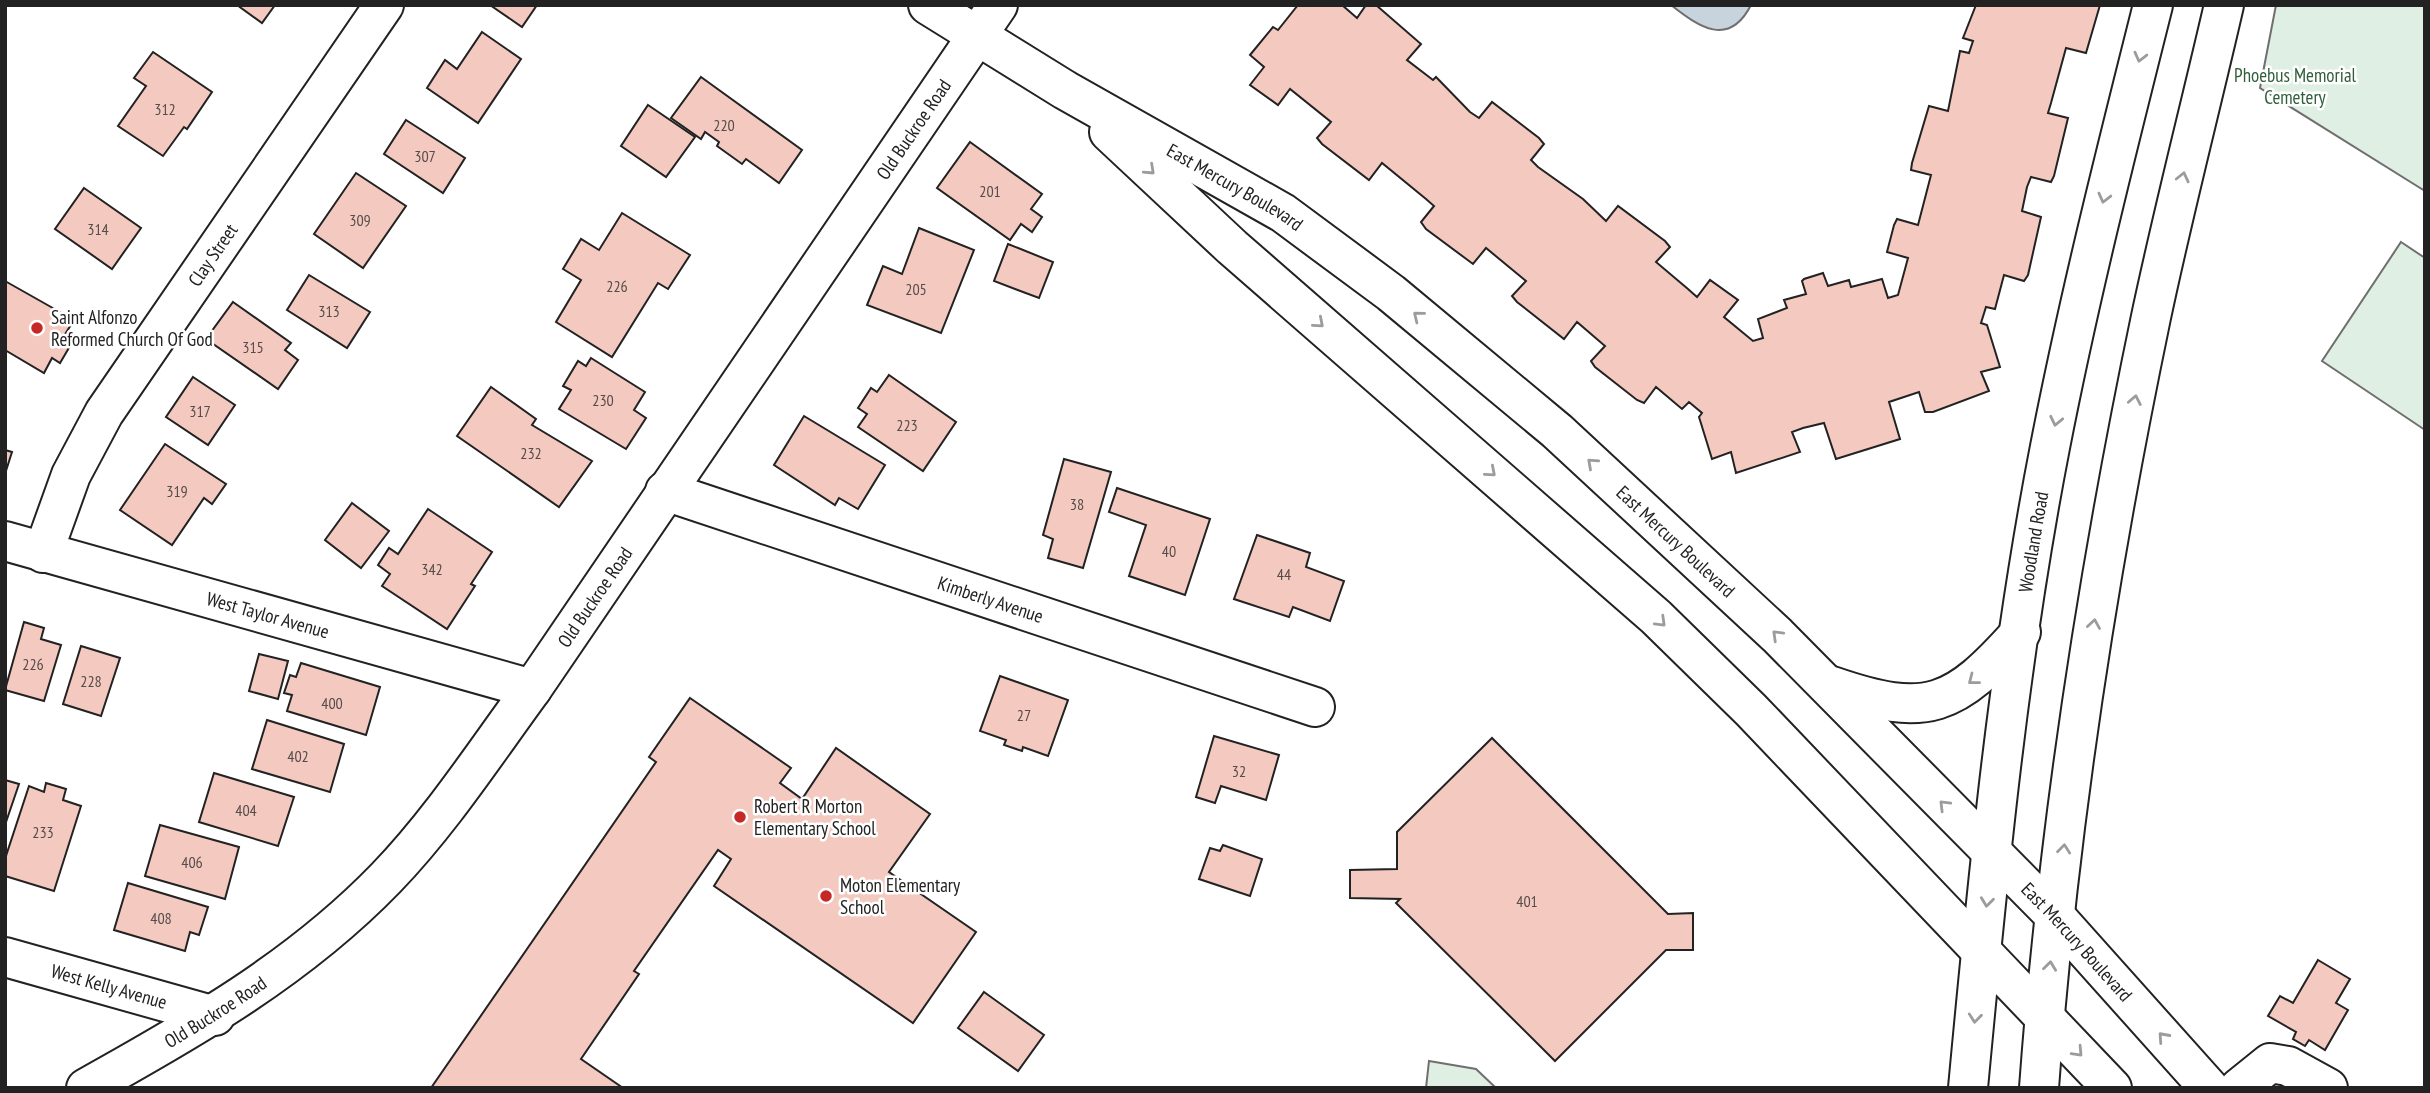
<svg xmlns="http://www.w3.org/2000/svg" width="2430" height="1093" viewBox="0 0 2430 1093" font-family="'PT Sans Narrow',sans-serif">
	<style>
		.green { fill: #e0efe3; stroke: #6f6f6f; stroke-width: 2 }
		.water { fill: #c7d3dd; stroke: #6f6f6f; stroke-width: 2 }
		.building { fill: #f3c9c0; stroke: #222; stroke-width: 2 }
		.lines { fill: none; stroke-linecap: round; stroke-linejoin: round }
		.minor-casing { stroke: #222; stroke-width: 42 }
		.major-casing { stroke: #222; stroke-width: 42 }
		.minor { stroke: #fff; stroke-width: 38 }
		.major { stroke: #fff; stroke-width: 38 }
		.oneway { stroke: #9c9c9c }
		.poi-dot { fill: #c62828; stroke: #fff; stroke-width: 2.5 }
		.labels { text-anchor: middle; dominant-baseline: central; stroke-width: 5; stroke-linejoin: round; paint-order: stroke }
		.number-label { font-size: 16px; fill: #564c4a }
		.park-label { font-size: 19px; fill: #2f5e38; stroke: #fff }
		.street-label { font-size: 19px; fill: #222; stroke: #fff }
		.poi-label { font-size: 19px; fill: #222; stroke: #fff; text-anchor: start }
	</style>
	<rect width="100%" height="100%" fill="#fff"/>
	<!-- green -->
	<g class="green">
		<path d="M2276,5H2425V191L2260,88Z"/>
		<path d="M2401,242L2425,258V430L2322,361Z"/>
		<path d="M1429,1061L1476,1069L1496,1088H1426Z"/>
	</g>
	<!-- water -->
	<path class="water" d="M1671,5H1751C1729,48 1699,27 1671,5Z"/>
	<!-- building -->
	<g class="building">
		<path d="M237,5H275L262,23Z"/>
		<path d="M490,5H537L522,27Z"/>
		<path d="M1298,5H1342L1357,18L1366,5H1376L1421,44L1407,60L1433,80L1436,77L1470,112L1479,118L1492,102L1539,138L1544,144L1531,160L1538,167L1583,199L1606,221L1618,206L1665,241L1670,247L1656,262L1688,289L1697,297L1710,280L1738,300L1724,317L1753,341L1763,338L1758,319L1787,308L1784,300L1806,294L1802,281L1804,279L1823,273L1828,286L1849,280L1851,287L1882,279L1888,298L1898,295L1908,258L1887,252L1894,225L1897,219L1918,225L1931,175L1911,170L1912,163L1929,106L1948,111L1960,51L1969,53L1973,41L1963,38L1976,5H2100L2086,53L2066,48L2051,103L2048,113L2068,118L2054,176L2051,182L2031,177L2027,187L2022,211L2041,217L2028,275L2024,281L2004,275L1995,309L1986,307L1981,323L1987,325L2000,367L1981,372L1989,391L1933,412H1925L1919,392L1889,402L1900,439L1836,459L1824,423L1803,428L1792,432L1800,452L1736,473L1731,452L1712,459L1699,417L1702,413L1689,402L1682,409L1656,387L1644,403L1637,400L1595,367L1591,361L1605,346L1577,322L1564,339L1517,302L1512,296L1526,281L1486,248L1473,264L1426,229L1421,222L1434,206L1426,199L1382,163L1369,180L1322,144L1317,138L1331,122L1290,89L1278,105L1250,85L1264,67L1250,55L1273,27L1278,30Z"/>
		<path d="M482,32L521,59L478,123L427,88L445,60L457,69Z"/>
		<path d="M153,52L212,92L187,129L184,127L163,156L118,126L146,86L134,78Z"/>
		<path d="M701,77L802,150L779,183L746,159L742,164L717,146L719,142L705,132L701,139L671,118Z"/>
		<path d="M648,105L695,137L666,177L621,146Z"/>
		<path d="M406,120L465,158L443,193L384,154Z"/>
		<path d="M970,142L1042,194L1031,209L1042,217L1032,232L1021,224L1010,240L937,188Z"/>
		<path d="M356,173L406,206L363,268L314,234Z"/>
		<path d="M84,188L141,228L112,269L55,229Z"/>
		<path d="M622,213L690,255L668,289L658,283L612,357L556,322L581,280L563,269L581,239L599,250Z"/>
		<path d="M919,228L974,250L941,333L867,305L883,266L902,274Z"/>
		<path d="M1008,244L1053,262L1039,298L994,281Z"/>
		<path d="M309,275L370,312L347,348L287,310Z"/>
		<path d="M5,281L74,320L64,336L73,341L60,363L52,358L44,373L5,350Z"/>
		<path d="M233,302L291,343L285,350L298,360L278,389L206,339Z"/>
		<path d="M591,358L645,392L634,410L646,418L626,449L559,409L571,390L563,386L578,361L586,366Z"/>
		<path d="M889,375L956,422L923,471L858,427L867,414L858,408L871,388L877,392Z"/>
		<path d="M193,377L235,405L208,445L166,417Z"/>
		<path d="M491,387L536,419L532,425L592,461L559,507L457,436Z"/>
		<path d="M804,416L885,465L858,509L839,498L835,505L774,465Z"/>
		<path d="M165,444L226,484L212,504L204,498L172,545L120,510Z"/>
		<path d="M5,450L12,452L5,474Z"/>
		<path d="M1064,459L1111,472L1083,568L1048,558L1053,539L1043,535Z"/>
		<path d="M1117,488L1210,519L1185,595L1129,576L1146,525L1109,512Z"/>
		<path d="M352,503L389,531L361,568L325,540Z"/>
		<path d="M428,509L492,552L471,584L475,586L447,629L382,586L390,574L378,565L389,548L398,554Z"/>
		<path d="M1257,535L1310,553L1306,567L1344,581L1330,621L1293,607L1289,617L1234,599Z"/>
		<path d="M24,622L44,628L41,639L61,645L44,701L5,690Z"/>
		<path d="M81,646L120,658L101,716L63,704Z"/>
		<path d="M259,654L288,661L278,699L249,691Z"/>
		<path d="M301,663L380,687L366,735L287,711L292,695L284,693L290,675L296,677Z"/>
		<path d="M1000,676L1068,700L1048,756L1023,747L1022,751L1004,745L1006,740L980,731Z"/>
		<path d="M690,698L791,768L780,783L802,799L836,748L930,814L889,872L976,932L913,1023L714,886L731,859L718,850L634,971L639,974L581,1059L623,1088H431L656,762L649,757Z"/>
		<path d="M267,720L344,744L330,792L252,769Z"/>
		<path d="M1214,736L1279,755L1266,800L1221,786L1215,803L1196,797Z"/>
		<path d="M1492,738L1668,914L1693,913V950H1666L1555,1061L1396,903L1400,899L1350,898V870L1397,869V832Z"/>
		<path d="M214,773L294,797L278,846L199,822Z"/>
		<path d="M5,780L19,784L5,825Z"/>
		<path d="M46,783L66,789L63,800L81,806L54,891L5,876V859L29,786L44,792Z"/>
		<path d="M160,825L239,847L225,899L145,876Z"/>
		<path d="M1223,845L1262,859L1250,896L1199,879L1210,848L1220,851Z"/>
		<path d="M128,883L208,907L199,935L190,932L185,951L114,930Z"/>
		<path d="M2318,960L2350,979L2336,1003L2348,1010L2325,1050L2309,1040L2305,1046L2293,1039L2296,1032L2268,1016L2280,996L2293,1003Z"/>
		<path d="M984,992L1044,1035L1018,1071L958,1028Z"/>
	</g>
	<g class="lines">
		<!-- minor casing -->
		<g class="minor-casing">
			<g id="minor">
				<path id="s1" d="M665,491L1315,707"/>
				<path id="s2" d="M5,541L532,689"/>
				<path id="s3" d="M43,553L71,475L104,413L384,5"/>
				<path id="s4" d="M5,957L215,1016"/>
				<path id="s5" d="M86,1088C194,1028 299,968 386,878C441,821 485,753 532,689L998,5"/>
				<path d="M2239,1088L2270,1063L2288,1066L2328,1088"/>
			</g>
		</g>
		<!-- major casing -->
		<g class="major-casing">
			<g id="major">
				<path id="s6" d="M928,5L1065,90L1283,213L1391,293L1557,431L1777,635L2056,917L2209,1088"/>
				<path d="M1109,132L1232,247L1656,617L1751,710L2112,1088"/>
				<path d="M1832,686C1928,719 1954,707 2021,632"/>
				<path id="s7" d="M1968,1088C1988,874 2009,657 2050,447C2079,298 2116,152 2153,5"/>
				<path d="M2039,1088C2058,829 2098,571 2151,317C2173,213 2200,109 2224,5"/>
			</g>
		</g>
		<!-- minor -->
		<use href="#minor" class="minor"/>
		<!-- major -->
		<use href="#major" class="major"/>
	</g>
	<!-- one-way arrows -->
	<defs><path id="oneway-chevron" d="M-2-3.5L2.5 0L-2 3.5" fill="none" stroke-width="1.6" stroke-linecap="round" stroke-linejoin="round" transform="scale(1.75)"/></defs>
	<g class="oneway">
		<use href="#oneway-chevron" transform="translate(2140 57) rotate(104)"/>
		<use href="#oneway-chevron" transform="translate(1150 170) rotate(43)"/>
		<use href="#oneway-chevron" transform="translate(2183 177) rotate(-77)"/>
		<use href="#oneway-chevron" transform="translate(2104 198) rotate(104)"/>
		<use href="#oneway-chevron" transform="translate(1418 316) rotate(-141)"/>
		<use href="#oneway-chevron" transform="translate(1319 323) rotate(41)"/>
		<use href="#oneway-chevron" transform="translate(2135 400) rotate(-79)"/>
		<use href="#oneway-chevron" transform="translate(2056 421) rotate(102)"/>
		<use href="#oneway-chevron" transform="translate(1592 463) rotate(-138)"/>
		<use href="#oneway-chevron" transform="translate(1491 472) rotate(41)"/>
		<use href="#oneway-chevron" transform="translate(1661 622) rotate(44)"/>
		<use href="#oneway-chevron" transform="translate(2094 624) rotate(-81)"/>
		<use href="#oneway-chevron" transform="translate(1777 635) rotate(-136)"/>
		<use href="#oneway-chevron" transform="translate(1973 680) rotate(142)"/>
		<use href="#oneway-chevron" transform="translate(1944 805) rotate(-135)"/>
		<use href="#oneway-chevron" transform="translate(2064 849) rotate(-84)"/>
		<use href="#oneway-chevron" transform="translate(1987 902) rotate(97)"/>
		<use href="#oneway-chevron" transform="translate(2050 966) rotate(-83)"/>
		<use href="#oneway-chevron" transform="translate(1975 1018) rotate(96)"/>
		<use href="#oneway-chevron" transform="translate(2163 1037) rotate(-132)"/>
		<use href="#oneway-chevron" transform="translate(2078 1052) rotate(47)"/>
	</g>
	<!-- markers -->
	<g class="poi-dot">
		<circle cx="37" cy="328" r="7"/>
		<circle cx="740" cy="817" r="7"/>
		<circle cx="826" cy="896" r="7"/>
	</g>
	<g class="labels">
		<!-- number labels -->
		<g class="number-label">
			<text x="165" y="109">312</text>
			<text x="724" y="125">220</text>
			<text x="425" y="156">307</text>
			<text x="990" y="191">201</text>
			<text x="360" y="220">309</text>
			<text x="98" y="229">314</text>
			<text x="617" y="286">226</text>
			<text x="916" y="289">205</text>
			<text x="329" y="311">313</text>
			<text x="253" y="347">315</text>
			<text x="603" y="400">230</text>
			<text x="200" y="411">317</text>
			<text x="907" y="425">223</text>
			<text x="531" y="453">232</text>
			<text x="177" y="491">319</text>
			<text x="1077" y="504">38</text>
			<text x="1169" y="551">40</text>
			<text x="432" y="569">342</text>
			<text x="1284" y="574">44</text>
			<text x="33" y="664">226</text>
			<text x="91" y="681">228</text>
			<text x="332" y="703">400</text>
			<text x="1024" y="715">27</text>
			<text x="298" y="756">402</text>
			<text x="1239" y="771">32</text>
			<text x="246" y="810">404</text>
			<text x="43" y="832">233</text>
			<text x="192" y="862">406</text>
			<text x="1527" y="901">401</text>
			<text x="161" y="918">408</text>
		</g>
		<!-- park labels -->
		<g class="park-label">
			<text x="2295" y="75">Phoebus Memorial<tspan x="2295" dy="22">Cemetery</tspan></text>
		</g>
		<!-- street labels -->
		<g class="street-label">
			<text stroke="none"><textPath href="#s5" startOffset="1284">Old Buckroe Road</textPath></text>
			<text stroke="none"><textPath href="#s6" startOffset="357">East Mercury Boulevard</textPath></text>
			<text stroke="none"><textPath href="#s3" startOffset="345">Clay Street</textPath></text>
			<text stroke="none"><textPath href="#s6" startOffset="924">East Mercury Boulevard</textPath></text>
			<text stroke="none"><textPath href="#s7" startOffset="550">Woodland Road</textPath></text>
			<text stroke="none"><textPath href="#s5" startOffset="718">Old Buckroe Road</textPath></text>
			<text stroke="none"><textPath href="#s1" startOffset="343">Kimberly Avenue</textPath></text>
			<text stroke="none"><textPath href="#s2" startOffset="273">West Taylor Avenue</textPath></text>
			<text stroke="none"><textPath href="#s6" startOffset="1491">East Mercury Boulevard</textPath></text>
			<text stroke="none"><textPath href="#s4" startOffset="108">West Kelly Avenue</textPath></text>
			<text stroke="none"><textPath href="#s5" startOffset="150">Old Buckroe Road</textPath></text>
		</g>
		<!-- poi labels -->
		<g class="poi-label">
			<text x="51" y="317">Saint Alfonzo<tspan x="51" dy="22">Reformed Church Of God</tspan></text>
			<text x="754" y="806">Robert R Morton<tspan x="754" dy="22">Elementary School</tspan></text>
			<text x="840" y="885">Moton Elementary<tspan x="840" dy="22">School</tspan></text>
		</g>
	</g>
	<!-- border -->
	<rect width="2430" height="1093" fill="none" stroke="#222222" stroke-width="14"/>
</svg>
